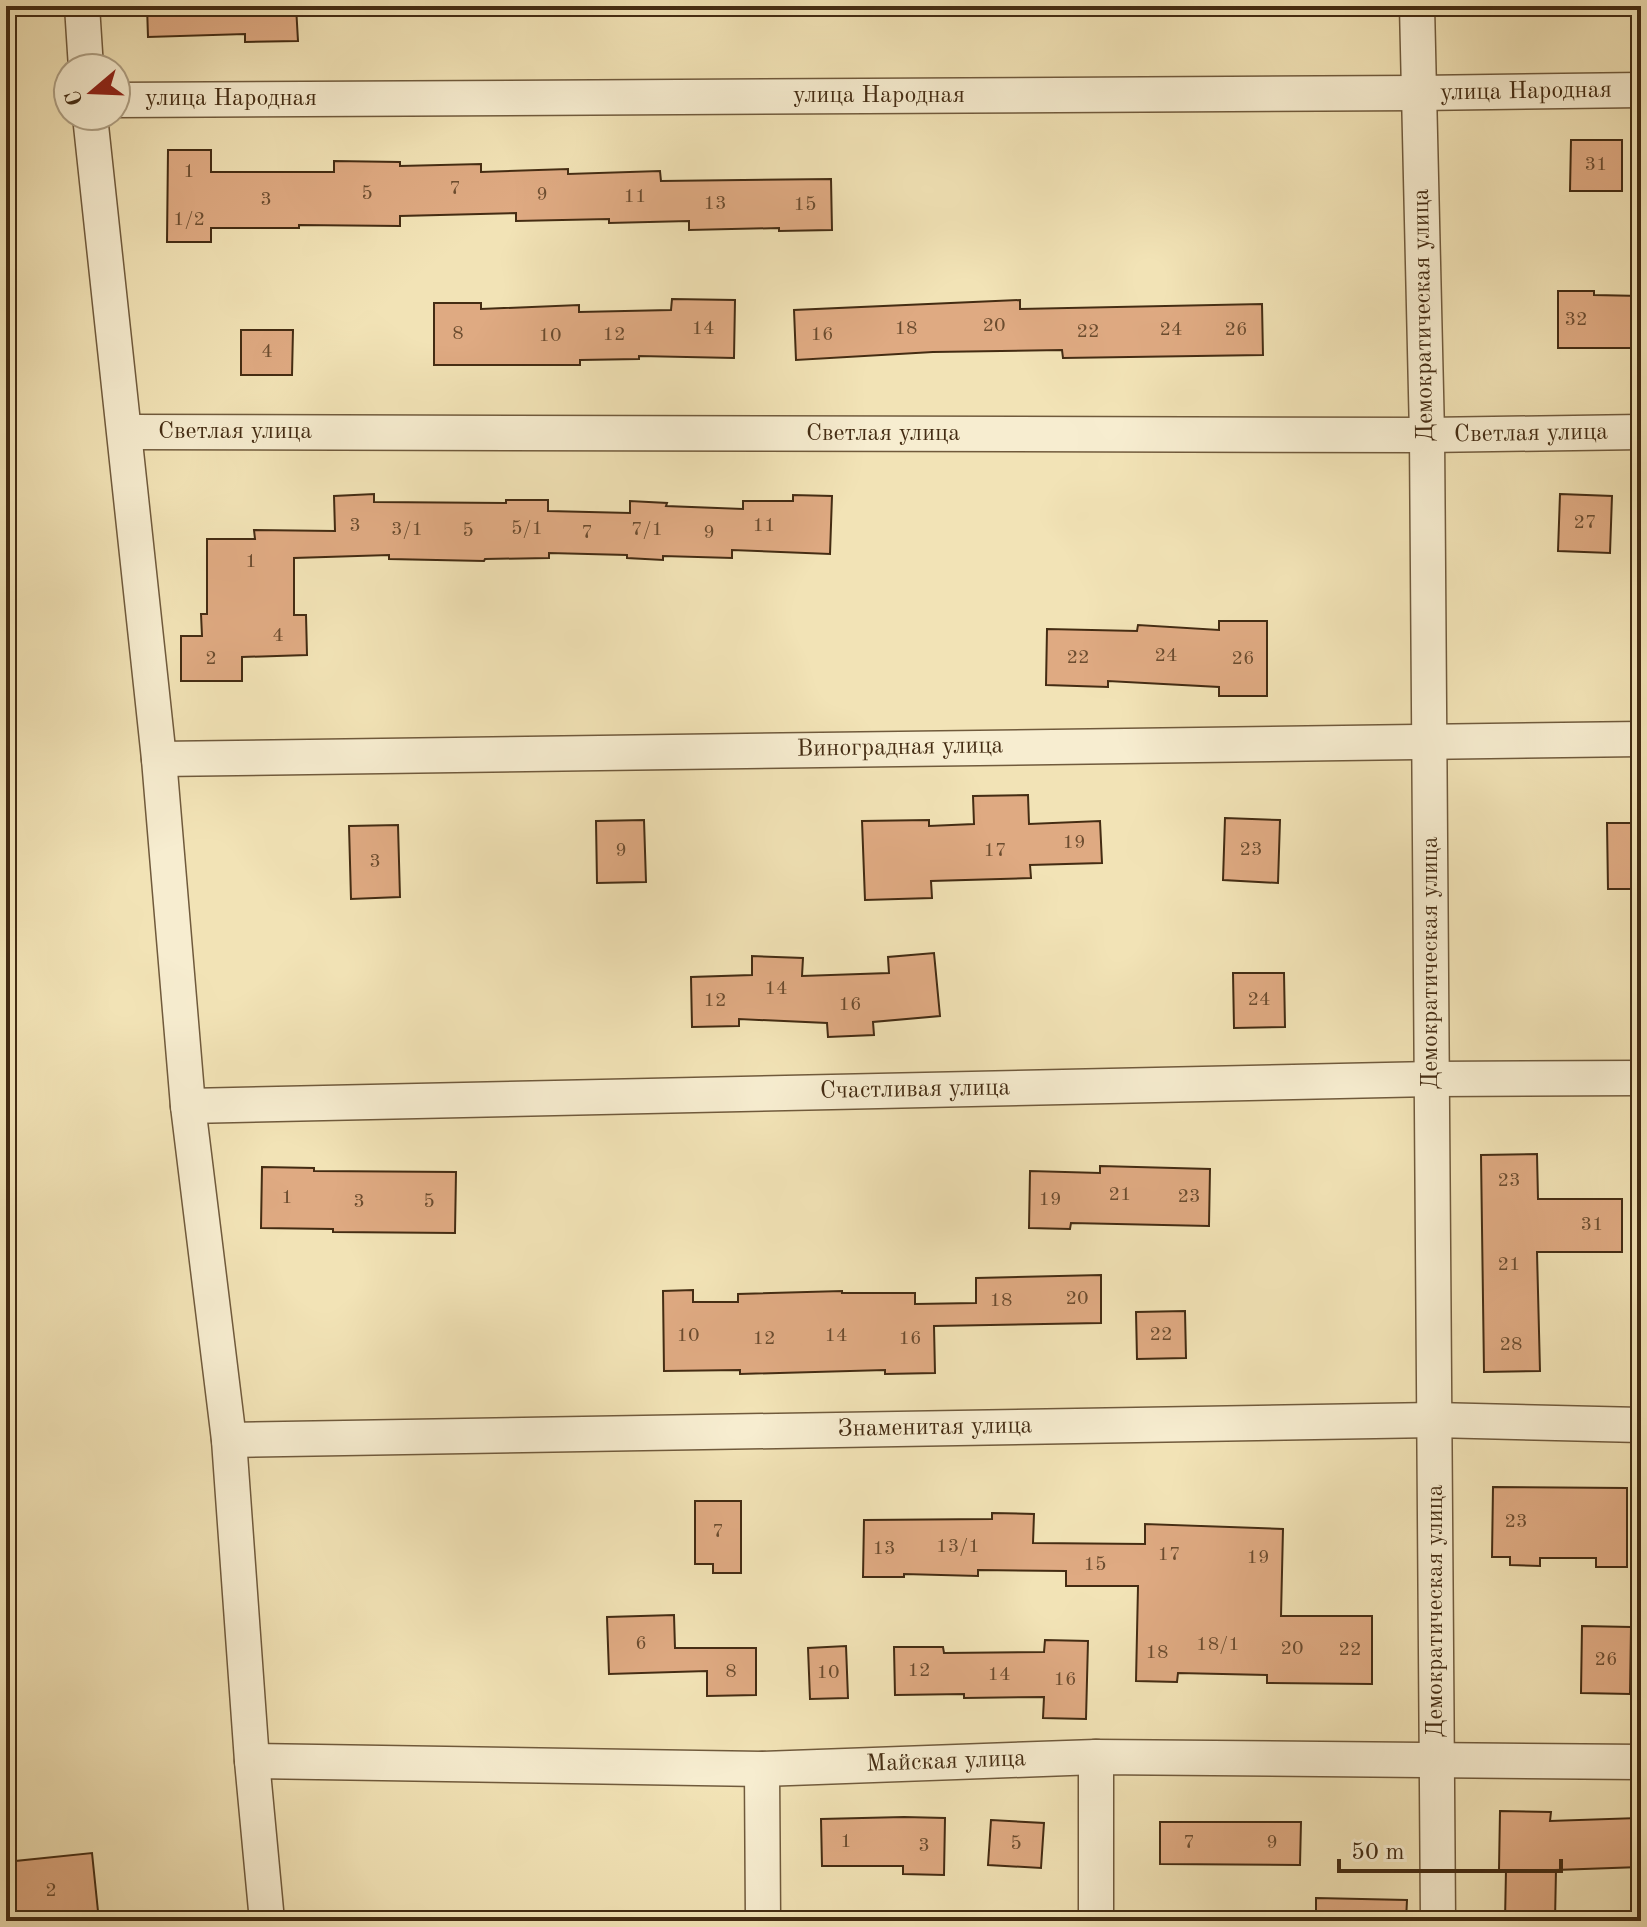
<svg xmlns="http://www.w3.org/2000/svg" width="1647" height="1927" viewBox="0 0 1647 1927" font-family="'Old Standard TT',serif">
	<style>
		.building { fill: #dfaa82; stroke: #442c13; stroke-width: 2 }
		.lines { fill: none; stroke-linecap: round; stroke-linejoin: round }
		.street-casing { stroke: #705a3c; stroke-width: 37 }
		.street { stroke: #f7edd0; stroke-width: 34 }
		.labels { text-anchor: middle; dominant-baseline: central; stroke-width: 7; stroke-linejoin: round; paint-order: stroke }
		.number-label { font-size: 20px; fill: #6b4c2f }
		.street-label { font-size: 24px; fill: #442c13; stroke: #f7edd0 }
	</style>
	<rect width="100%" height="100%" fill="#f2e3b6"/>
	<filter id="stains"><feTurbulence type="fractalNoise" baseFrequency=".0025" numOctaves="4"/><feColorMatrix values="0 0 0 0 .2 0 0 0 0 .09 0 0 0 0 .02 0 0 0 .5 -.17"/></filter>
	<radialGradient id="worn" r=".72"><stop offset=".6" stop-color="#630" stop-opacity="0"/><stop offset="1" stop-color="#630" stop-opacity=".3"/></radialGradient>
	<!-- building -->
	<g class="building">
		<path d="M147,6H296L298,41L245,42V34L148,37Z"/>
		<path d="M1571,140H1622V191H1570Z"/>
		<path d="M168,150H211V172H334V161L400,162V166L481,164V172L568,169V174L660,171L661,181L831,179L832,230L779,231V228L689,230V221L609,223V219L516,221V213L400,216V226L299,225V228H211V242H167Z"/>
		<path d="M1558,291H1594V295L1641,296V348H1558Z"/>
		<path d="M672,299L735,300L734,358L639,356V359L580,360V365H434V303H481V309L579,305V312L671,310Z"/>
		<path d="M1020,300V309L1262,304L1263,355L1063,358L1062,350L933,352L796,360L794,310Z"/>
		<path d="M241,330H293L292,375H241Z"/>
		<path d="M374,494V502L506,503V500H548V511L630,513V501L667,503L666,506L743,509V501H793V495L832,496L830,554L732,550V558L663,556V560L627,558V555L549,553V558L485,559L484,561L389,559V555L294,558V615H306L307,655L242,657V681H181V636H202L201,614H207V539H255L254,530L335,531L334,496Z"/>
		<path d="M1560,494L1612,496L1610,553L1558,551Z"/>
		<path d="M1219,621H1267V696H1219V687L1108,681V687L1046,685L1047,629L1137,631L1138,625L1219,630Z"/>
		<path d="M1028,795L1029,824L1100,821L1102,863L1030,865L1031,878L931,881L932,898L865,900L862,821L929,820V826L974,824L973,796Z"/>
		<path d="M1225,818L1280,820L1278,883L1223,880Z"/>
		<path d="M644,820L646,882L597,883L596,821Z"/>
		<path d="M1607,823H1641V889H1608Z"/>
		<path d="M398,825L400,897L351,899L349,826Z"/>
		<path d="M934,953L940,1016L873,1022L874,1035L828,1037L827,1023L739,1019V1026L692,1027L691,977L752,975V956L803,958L802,976L889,973L888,957Z"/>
		<path d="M1233,973H1284L1285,1027L1234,1028Z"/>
		<path d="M1537,1154L1538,1199H1622V1252H1537L1540,1371L1484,1372L1481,1155Z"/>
		<path d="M1100,1166L1210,1169L1209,1226L1071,1223L1070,1229L1029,1228L1030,1171L1100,1173Z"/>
		<path d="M262,1167L314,1168V1171L456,1172L455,1233L333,1232V1229L261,1228Z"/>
		<path d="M1101,1275V1323L934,1326L935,1373L885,1374V1370L740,1374V1370L664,1371L663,1291L693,1290V1302H738V1294L842,1291V1293H915V1304L976,1303V1278Z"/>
		<path d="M1185,1311L1186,1358L1137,1359L1136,1312Z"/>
		<path d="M1493,1487L1627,1488V1567H1596V1558H1540V1566L1510,1565V1557H1492Z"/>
		<path d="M695,1501H741V1573H713V1564H695Z"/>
		<path d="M992,1513L1034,1514L1033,1543L1145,1544V1524L1283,1529L1281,1616H1372V1684L1267,1683V1675L1178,1673L1177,1682L1136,1681L1138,1586H1066V1571L978,1570V1576L904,1574V1577H863L864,1520L992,1519Z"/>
		<path d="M674,1615L675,1648H756V1695L707,1696V1671L609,1674L607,1617Z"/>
		<path d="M1582,1626L1631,1627L1630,1694L1581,1693Z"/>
		<path d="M1045,1640L1088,1641L1086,1719L1043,1718L1044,1697L964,1698V1694L895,1695L894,1647H943L944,1653L1044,1652Z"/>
		<path d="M846,1646L848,1698L810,1699L808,1648Z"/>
		<path d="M1500,1811L1551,1812L1550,1821L1638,1818L1640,1867L1556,1870L1555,1921H1505L1506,1870H1499Z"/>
		<path d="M904,1817L945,1818L944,1875L903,1874V1866H822L821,1819Z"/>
		<path d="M991,1820L1044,1823L1041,1868L988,1865Z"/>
		<path d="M1160,1822H1301L1300,1865L1160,1864Z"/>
		<path d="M92,1853L99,1921H6V1862Z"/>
		<path d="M1316,1898L1407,1900L1406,1921H1316Z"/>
	</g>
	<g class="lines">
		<!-- street casing -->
		<g class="street-casing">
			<g id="street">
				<path d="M82,6L86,68"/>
				<path d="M1417,6L1427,435L1438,1921"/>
				<path d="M116,100L1419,93L1641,90"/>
				<path d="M90,116L159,759L188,1106L229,1440L252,1761L267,1921"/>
				<path d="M126,432L1427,435L1641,432"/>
				<path d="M159,759L1641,739"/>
				<path d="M188,1106L1432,1079L1641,1078"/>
				<path d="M229,1440L1434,1420L1641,1425"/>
				<path d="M252,1761L762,1769L1096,1757L1641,1762"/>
				<path d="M762,1769L763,1921"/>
				<path d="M1096,1921V1757"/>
			</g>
		</g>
		<!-- street -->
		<use href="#street" class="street"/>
	</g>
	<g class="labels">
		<!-- number labels -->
		<g class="number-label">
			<text x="1596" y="165">31</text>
			<text x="189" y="172">1</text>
			<text x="455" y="189">7</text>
			<text x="367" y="194">5</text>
			<text x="542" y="195">9</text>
			<text x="635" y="197">11</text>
			<text x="266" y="200">3</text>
			<text x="715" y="204">13</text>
			<text x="805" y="205">15</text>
			<text x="189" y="220">1/2</text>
			<text x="1576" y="320">32</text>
			<text x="994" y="326">20</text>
			<text x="703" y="329">14</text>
			<text x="906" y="329">18</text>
			<text x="1171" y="330">24</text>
			<text x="1236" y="330">26</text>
			<text x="1088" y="332">22</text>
			<text x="458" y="334">8</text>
			<text x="614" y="335">12</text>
			<text x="822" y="335">16</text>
			<text x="550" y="336">10</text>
			<text x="267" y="352">4</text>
			<text x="1585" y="523">27</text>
			<text x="355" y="526">3</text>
			<text x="764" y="526">11</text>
			<text x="527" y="529">5/1</text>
			<text x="407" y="530">3/1</text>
			<text x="647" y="530">7/1</text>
			<text x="468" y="531">5</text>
			<text x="587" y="533">7</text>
			<text x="709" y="533">9</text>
			<text x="251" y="562">1</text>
			<text x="278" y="636">4</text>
			<text x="1166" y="656">24</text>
			<text x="1078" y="658">22</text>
			<text x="211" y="659">2</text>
			<text x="1243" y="659">26</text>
			<text x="1074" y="843">19</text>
			<text x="1251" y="850">23</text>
			<text x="621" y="851">9</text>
			<text x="995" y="851">17</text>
			<text x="375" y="862">3</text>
			<text x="776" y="989">14</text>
			<text x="1259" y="1000">24</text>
			<text x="715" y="1001">12</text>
			<text x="850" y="1005">16</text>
			<text x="1509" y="1181">23</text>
			<text x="1120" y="1195">21</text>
			<text x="1189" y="1197">23</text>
			<text x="287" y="1198">1</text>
			<text x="1050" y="1200">19</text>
			<text x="359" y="1202">3</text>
			<text x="429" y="1202">5</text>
			<text x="1592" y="1225">31</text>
			<text x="1509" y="1265">21</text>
			<text x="1077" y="1299">20</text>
			<text x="1001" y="1301">18</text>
			<text x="1161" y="1335">22</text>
			<text x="688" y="1336">10</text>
			<text x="836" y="1336">14</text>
			<text x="764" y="1339">12</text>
			<text x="910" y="1339">16</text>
			<text x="1511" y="1345">28</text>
			<text x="1516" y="1522">23</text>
			<text x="718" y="1532">7</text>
			<text x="958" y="1547">13/1</text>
			<text x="884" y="1549">13</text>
			<text x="1169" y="1555">17</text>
			<text x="1258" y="1558">19</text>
			<text x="1095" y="1565">15</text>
			<text x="641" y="1644">6</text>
			<text x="1218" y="1645">18/1</text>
			<text x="1292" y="1649">20</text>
			<text x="1350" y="1650">22</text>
			<text x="1157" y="1653">18</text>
			<text x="1606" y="1660">26</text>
			<text x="919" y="1671">12</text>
			<text x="731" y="1672">8</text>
			<text x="828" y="1673">10</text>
			<text x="999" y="1675">14</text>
			<text x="1065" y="1680">16</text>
			<text x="846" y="1842">1</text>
			<text x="1189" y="1843">7</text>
			<text x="1272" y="1843">9</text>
			<text x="1016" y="1844">5</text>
			<text x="924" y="1846">3</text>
			<text x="51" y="1891">2</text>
		</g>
		<!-- street labels -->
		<g class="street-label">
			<text transform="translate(1526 92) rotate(-1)">улица Народная</text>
			<text x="879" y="96">улица Народная</text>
			<text x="231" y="99">улица Народная</text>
			<text transform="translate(1424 315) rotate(-91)">Демократическая улица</text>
			<text x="235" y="432">Светлая улица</text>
			<text x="883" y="434">Светлая улица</text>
			<text transform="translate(1531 434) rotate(-1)">Светлая улица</text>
			<text transform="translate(900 748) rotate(-1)">Виноградная улица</text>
			<text transform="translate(1431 963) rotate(-90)">Демократическая улица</text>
			<text transform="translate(915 1090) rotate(-1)">Счастливая улица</text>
			<text transform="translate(935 1428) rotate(-1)">Знаменитая улица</text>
			<text transform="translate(1436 1611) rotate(-90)">Демократическая улица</text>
			<text transform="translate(946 1762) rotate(-2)">Майская улица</text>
		</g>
	</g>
	<!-- margin -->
	<rect width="1647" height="1927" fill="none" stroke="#f2e3b6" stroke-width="32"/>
	<rect x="8" y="8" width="1631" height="1911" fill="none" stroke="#442c13" stroke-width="4"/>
	<rect x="16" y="16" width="1615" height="1895" fill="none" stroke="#442c13" stroke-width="2"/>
	<!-- north arrow -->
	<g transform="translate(92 92) rotate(251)"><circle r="38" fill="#f7edd0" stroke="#afa084" stroke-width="2"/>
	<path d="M0-6L14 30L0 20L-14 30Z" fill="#8f2418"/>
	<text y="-12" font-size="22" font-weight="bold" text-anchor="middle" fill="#442c13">С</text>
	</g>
	<!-- scale -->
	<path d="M1339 1859v12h222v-12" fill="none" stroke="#442c13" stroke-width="4"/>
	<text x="1351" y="1859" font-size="24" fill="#442c13" stroke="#f7edd0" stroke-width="6" paint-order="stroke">50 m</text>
	<rect width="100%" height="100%" filter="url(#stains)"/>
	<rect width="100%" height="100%" fill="url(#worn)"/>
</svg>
